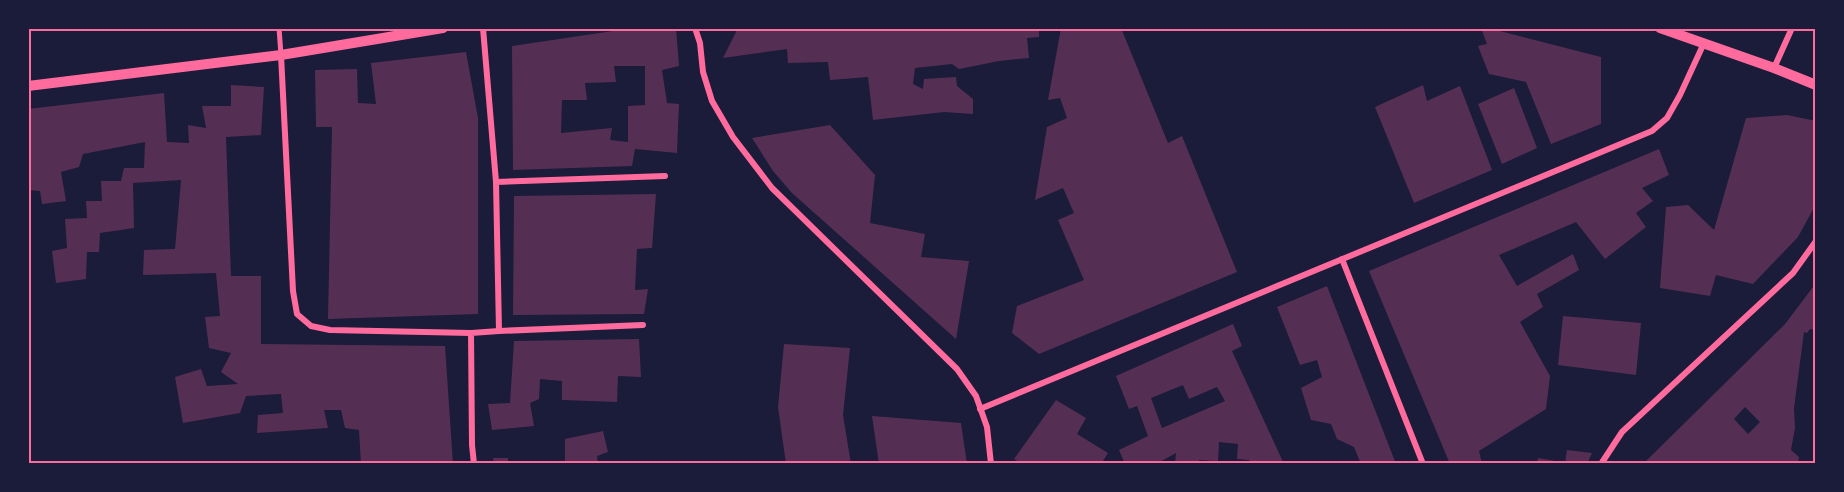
<svg xmlns="http://www.w3.org/2000/svg" width="1844" height="492" viewBox="0 0 1844 492" font-family="Inter,sans-serif">
	<style>
		.building { fill: #542f53; fill-rule: evenodd }
		.lines { fill: none; stroke-linecap: round; stroke-linejoin: round }
		.pedestrian { stroke: #ff6b9d; stroke-width: 5 }
		.minor { stroke: #ff6b9d; stroke-width: 6 }
		.tertiary { stroke: #ff6b9d; stroke-width: 10 }
		.neatline { fill: none; stroke: #ff6b9d; stroke-width: 2 }
	</style>
	<rect width="100%" height="100%" fill="#1b1b3a"/>
	<!-- building -->
	<g class="building">
		<path d="M633,28H676L679,66L662,70L667,103L679,104L677,153L635,149L632,166L513,170L512,46ZM614,66H645V105L628,106V142L610,140L612,128L561,133L562,100H587L585,83L616,82Z"/>
		<path d="M738,28H1039V37L1027,38L1029,58L999,61L959,69L952,64L915,68L913,84L923,89L924,79L956,77L957,86L973,99V114L944,112L873,120L868,77L830,80L828,62L788,63L787,49L723,58Z"/>
		<path d="M1061,28H1121L1168,143L1182,136L1237,272L1039,354L1012,333L1017,306L1084,280L1058,220L1074,213L1063,188L1035,200L1047,127L1067,118L1060,98L1048,100Z"/>
		<path d="M1481,28H1488L1601,57V124L1551,144L1526,82L1489,74L1478,46L1487,44Z"/>
		<path d="M466,52L478,118V314L328,319L332,127H316L315,70L357,69L358,103L376,104L371,63Z"/>
		<path d="M231,85L264,87L261,135L226,137L231,276H261V344L445,346L453,464H361L359,430L345,428L341,410H324L328,428L257,433L258,415L283,413L281,394L246,396L240,413L183,423L175,377L201,369L207,386L238,384L221,372L231,353L209,348L205,317L220,316L216,273L143,275L144,250L175,249L181,180L133,183L134,228L100,233L99,252H87L86,279L56,283L52,251L67,248L65,219L87,218L86,201H102L101,181H121L124,168H144L145,142L83,154L79,167L61,172L66,201L42,204L40,191L28,190V109L164,93L167,142L189,143L188,125L206,128L202,106H231Z"/>
		<path d="M1423,85L1427,101L1460,86L1492,170L1414,203L1375,107Z"/>
		<path d="M1514,88L1537,148L1502,164L1478,104Z"/>
		<path d="M1787,115L1816,121V204L1798,237L1753,284L1716,275L1710,296L1660,288L1666,207L1688,205L1714,230L1746,118Z"/>
		<path d="M830,125L875,175L870,223L925,234L921,257L969,261L956,339L792,193L773,171L752,138Z"/>
		<path d="M1659,149L1669,175L1642,188L1653,201L1636,213L1646,227L1605,259L1576,222L1499,255L1517,286L1573,254L1579,270L1537,294L1543,307L1520,322L1550,376L1546,409L1479,451L1482,464H1450L1369,271Z"/>
		<path d="M656,194L652,248L637,249L635,290L648,289L644,314L513,315L514,196Z"/>
		<path d="M1816,283V330L1810,329L1807,333L1804,332L1794,408L1795,428L1791,450L1799,457L1798,464H1643L1785,324ZM1745,407L1760,422L1748,434L1734,419Z"/>
		<path d="M1327,286L1396,464H1361L1354,447L1337,439L1331,424L1311,420L1301,388L1322,377L1317,360L1300,365L1277,307Z"/>
		<path d="M1563,316L1641,323L1636,375L1558,365Z"/>
		<path d="M1233,324L1242,346L1232,351L1284,464H1251L1249,460L1237,459L1238,444L1219,442L1218,461L1199,460V464H1175L1176,453L1156,464H1125L1119,450L1148,436L1137,406L1129,409L1116,376ZM1183,385L1189,399L1217,387L1225,401L1162,428L1151,398Z"/>
		<path d="M639,339L641,377L618,376L617,402L562,400V381L540,379L539,399L530,403L534,426L492,430L488,404L510,403L514,341Z"/>
		<path d="M784,344L850,348L843,415L851,464H786L778,407Z"/>
		<path d="M1056,400L1086,418L1077,434L1108,453L1101,464H1022L1014,459Z"/>
		<path d="M872,416L961,423L967,464H879Z"/>
		<path d="M603,431L608,452L597,456L598,464H565V439Z"/>
		<path d="M1567,450L1592,453L1587,464H1565Z"/>
		<path d="M493,458H508V464H494Z"/>
		<path d="M1538,458L1561,462V464H1537Z"/>
	</g>
	<g class="lines">
		<!-- pedestrian -->
		<path class="pedestrian" d="M279,28L281,55"/>
		<!-- minor -->
		<g class="minor">
			<path d="M695,28L700,43L703,72L712,101L733,137L772,188L957,369L976,396L987,427L991,464"/>
			<path d="M281,55L293,291L297,314L311,326L330,330L471,333"/>
			<path d="M1774,68L1792,28"/>
			<path d="M496,182L665,176"/>
			<path d="M1342,259L1423,464"/>
			<path d="M499,331L643,325"/>
			<path d="M980,409L1652,131L1667,118L1680,95L1704,43"/>
			<path d="M474,464L472,445L471,333L499,331L496,182L483,28"/>
			<path d="M1601,464L1622,432L1793,273L1816,241"/>
		</g>
		<!-- tertiary -->
		<g class="tertiary">
			<path d="M1660,28L1774,68L1816,85"/>
			<path d="M28,86L281,55L443,28"/>
		</g>
	</g>
	<!-- border -->
	<rect width="1844" height="492" fill="none" stroke="#1b1b3a" stroke-width="60"/>
	<rect x="30" y="30" width="1784" height="432" class="neatline"/>
</svg>
